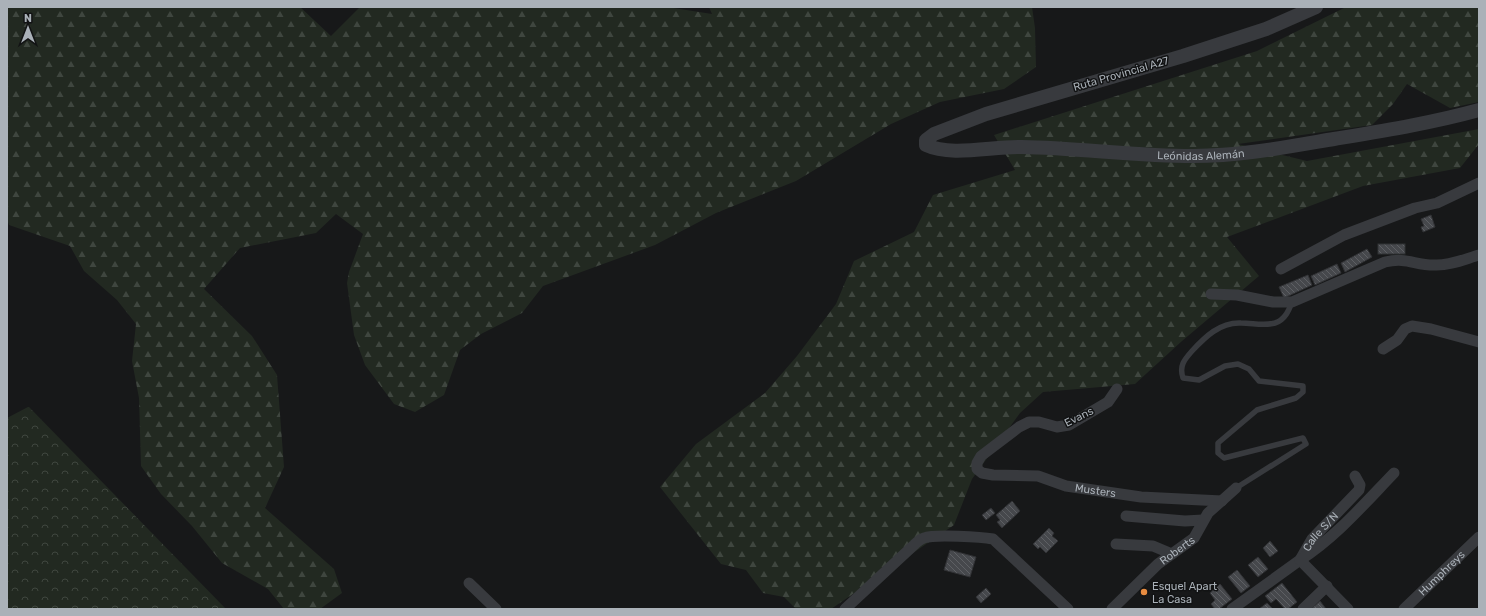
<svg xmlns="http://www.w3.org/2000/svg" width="1486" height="616" viewBox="0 0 1486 616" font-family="Rubik,sans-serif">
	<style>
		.forest { fill: url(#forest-firs) }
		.park { fill: url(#park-crowns) }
		.building { fill: url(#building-back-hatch); stroke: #313235 }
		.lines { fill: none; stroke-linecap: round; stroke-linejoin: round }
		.service { stroke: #383a3e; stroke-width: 5.5 }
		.minor { stroke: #383a3e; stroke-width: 11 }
		.tertiary { stroke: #383a3e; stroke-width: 14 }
		.poi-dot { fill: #e88c40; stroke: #121314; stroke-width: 1.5 }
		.labels { text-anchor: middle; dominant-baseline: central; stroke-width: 3; stroke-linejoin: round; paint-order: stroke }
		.street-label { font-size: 11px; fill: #aab1b8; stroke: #121314 }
		.poi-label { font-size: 11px; fill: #aab1b8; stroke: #121314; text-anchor: start }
	</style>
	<defs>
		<pattern id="forest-firs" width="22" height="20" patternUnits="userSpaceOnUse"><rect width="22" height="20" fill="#222921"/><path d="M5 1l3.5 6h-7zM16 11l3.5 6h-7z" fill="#3f463f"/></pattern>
		<pattern id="park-crowns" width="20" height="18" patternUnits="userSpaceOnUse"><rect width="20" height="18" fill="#222921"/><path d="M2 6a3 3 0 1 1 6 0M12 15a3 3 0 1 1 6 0" fill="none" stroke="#3f463f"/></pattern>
		<pattern id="building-back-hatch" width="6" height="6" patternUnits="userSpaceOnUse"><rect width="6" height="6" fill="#46484c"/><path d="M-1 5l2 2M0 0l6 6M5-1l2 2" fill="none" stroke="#5e6064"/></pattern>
	</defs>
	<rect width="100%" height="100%" fill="#171819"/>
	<!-- forest -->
	<g class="forest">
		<path d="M7,7H300L331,36L360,7H667L712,14L709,7H1032L1035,28L1036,67L1004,89L940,102L891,124L796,181L716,213L655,245L543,286L522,313L481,334L460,350L444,395L415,412L394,404L365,365L354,335L347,283L349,272L363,234L336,214L316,233L240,248L204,289L252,336L277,375L284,467L265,508L334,569L342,593L320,609H284L268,589L222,563L192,526L161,494L141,466L139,398L132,361L136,324L117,300L84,271L70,246L9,225L7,219Z"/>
		<path d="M1346,7H1479V102L1450,108L1407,84L1393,104L1372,125L1238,144L1307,161L1479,129V144L1460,168L1363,186L1227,237L1259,276L1182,341L1135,384L1043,392L1020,413L972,479L954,525L831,609H796L784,597L763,593L746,570L721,564L660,487L696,444L765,393L797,356L836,304L854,261L914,232L933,195L1015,170L994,135L1257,51Z"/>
	</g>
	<!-- park -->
	<path class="park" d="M28,407H29L226,609H7V418Z"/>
	<!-- building -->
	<g class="building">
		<path d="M1431,215L1435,227L1423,232L1421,227L1424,226L1421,219Z"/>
		<rect x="1378" y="244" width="27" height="10"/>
		<path d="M1367,249L1372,257L1345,272L1341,263Z"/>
		<path d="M1337,264L1341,273L1315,285L1311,276Z"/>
		<path d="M1308,275L1312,285L1284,298L1279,287Z"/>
		<path d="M1012,501L1020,511L1002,528L997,522L1000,520L996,515Z"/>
		<path d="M991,508L995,513L986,520L982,515Z"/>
		<path d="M1049,528L1054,533L1052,536L1058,541L1046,553L1040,547L1038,549L1033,544Z"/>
		<path d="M1270,541L1278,551L1270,557L1263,548Z"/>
		<path d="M950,550L976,557L970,577L944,570Z"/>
		<path d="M1258,557L1268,569L1258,577L1248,565Z"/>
		<path d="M1237,570L1250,586L1241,593L1228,577Z"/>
		<path d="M1282,583L1297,602L1288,609H1285L1276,599L1271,603L1265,596Z"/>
		<path d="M1220,584L1232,599L1219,609H1215L1211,604L1215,600L1210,593Z"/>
		<path d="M986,588L991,594L981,603L976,597Z"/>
		<path d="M1320,601L1326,609H1311Z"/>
		<path d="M1267,603L1273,609H1259Z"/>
	</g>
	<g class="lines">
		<!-- service -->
		<path class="service" d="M1236,488L1306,444L1303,438L1224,458L1218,453V443L1257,410L1296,398L1303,392V386L1259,381L1249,369L1238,364L1225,366L1199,380L1183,378C1179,366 1184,360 1192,351C1205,337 1220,322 1241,323C1253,323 1264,326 1275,323C1285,320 1289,310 1292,302"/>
		<!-- minor -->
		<g class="minor">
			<path d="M1281,269L1344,235L1415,208L1437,203L1479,183"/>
			<path d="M1211,294L1237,295L1273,302H1292L1385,262C1407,257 1414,265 1434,265C1449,266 1465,259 1479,255"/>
			<path d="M1383,349L1397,340L1405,329L1412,326L1431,329L1479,342"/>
			<path id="s1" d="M1117,389L1108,402L1069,425L1057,427L1039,422H1029L1019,427L981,456L977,463V469L982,473L993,475L1038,476L1066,486L1141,497L1222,501"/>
			<path d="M1126,516L1185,521L1203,520"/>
			<path d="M1116,544L1153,546L1172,554"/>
			<path d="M469,583L496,609"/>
			<path d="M845,609L914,545C917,542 921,539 924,538C934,534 982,537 993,539L1068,609"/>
			<path id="s2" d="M1112,609L1158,564L1194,538L1208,513L1236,488"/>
			<path id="s3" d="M1232,609L1300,560L1312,539L1359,490L1360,485L1355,476"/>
			<path d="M1303,609L1327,586"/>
			<path d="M1348,609L1300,560C1336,537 1365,503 1394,473"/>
			<path id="s4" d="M1404,609L1479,537"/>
		</g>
		<!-- tertiary -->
		<path class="tertiary" id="s5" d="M1316,7L1266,29L1183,56L986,114L934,134L926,140V145C951,157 993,146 1022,147C1079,148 1136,156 1193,156C1241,156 1287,147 1334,139C1382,131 1432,123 1479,110"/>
	</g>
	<!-- markers -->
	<circle class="poi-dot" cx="1144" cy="592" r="4"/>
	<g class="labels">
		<!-- street labels -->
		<g class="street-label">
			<text transform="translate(1121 74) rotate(-16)">Ruta Provincial A27</text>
			<text stroke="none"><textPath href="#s5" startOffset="694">Leónidas Alemán</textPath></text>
			<text transform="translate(1079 417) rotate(-26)">Evans</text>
			<text stroke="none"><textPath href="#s1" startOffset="297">Musters</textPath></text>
			<text stroke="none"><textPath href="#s3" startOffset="119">Calle S/N</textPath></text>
			<text stroke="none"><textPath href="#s2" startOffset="88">Roberts</textPath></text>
			<text stroke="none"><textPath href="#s4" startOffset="52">Humphreys</textPath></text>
		</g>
		<!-- poi labels -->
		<g class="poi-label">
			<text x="1152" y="586">Esquel Apart<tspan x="1152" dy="13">La Casa</tspan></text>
		</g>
	</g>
	<!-- border -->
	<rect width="1486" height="616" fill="none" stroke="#aab1b8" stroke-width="16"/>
	<!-- north arrow -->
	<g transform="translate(28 28)" stroke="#121314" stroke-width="3" paint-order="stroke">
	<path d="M0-3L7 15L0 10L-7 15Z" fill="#aab1b8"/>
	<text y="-6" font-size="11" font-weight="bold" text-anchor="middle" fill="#aab1b8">N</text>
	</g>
</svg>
